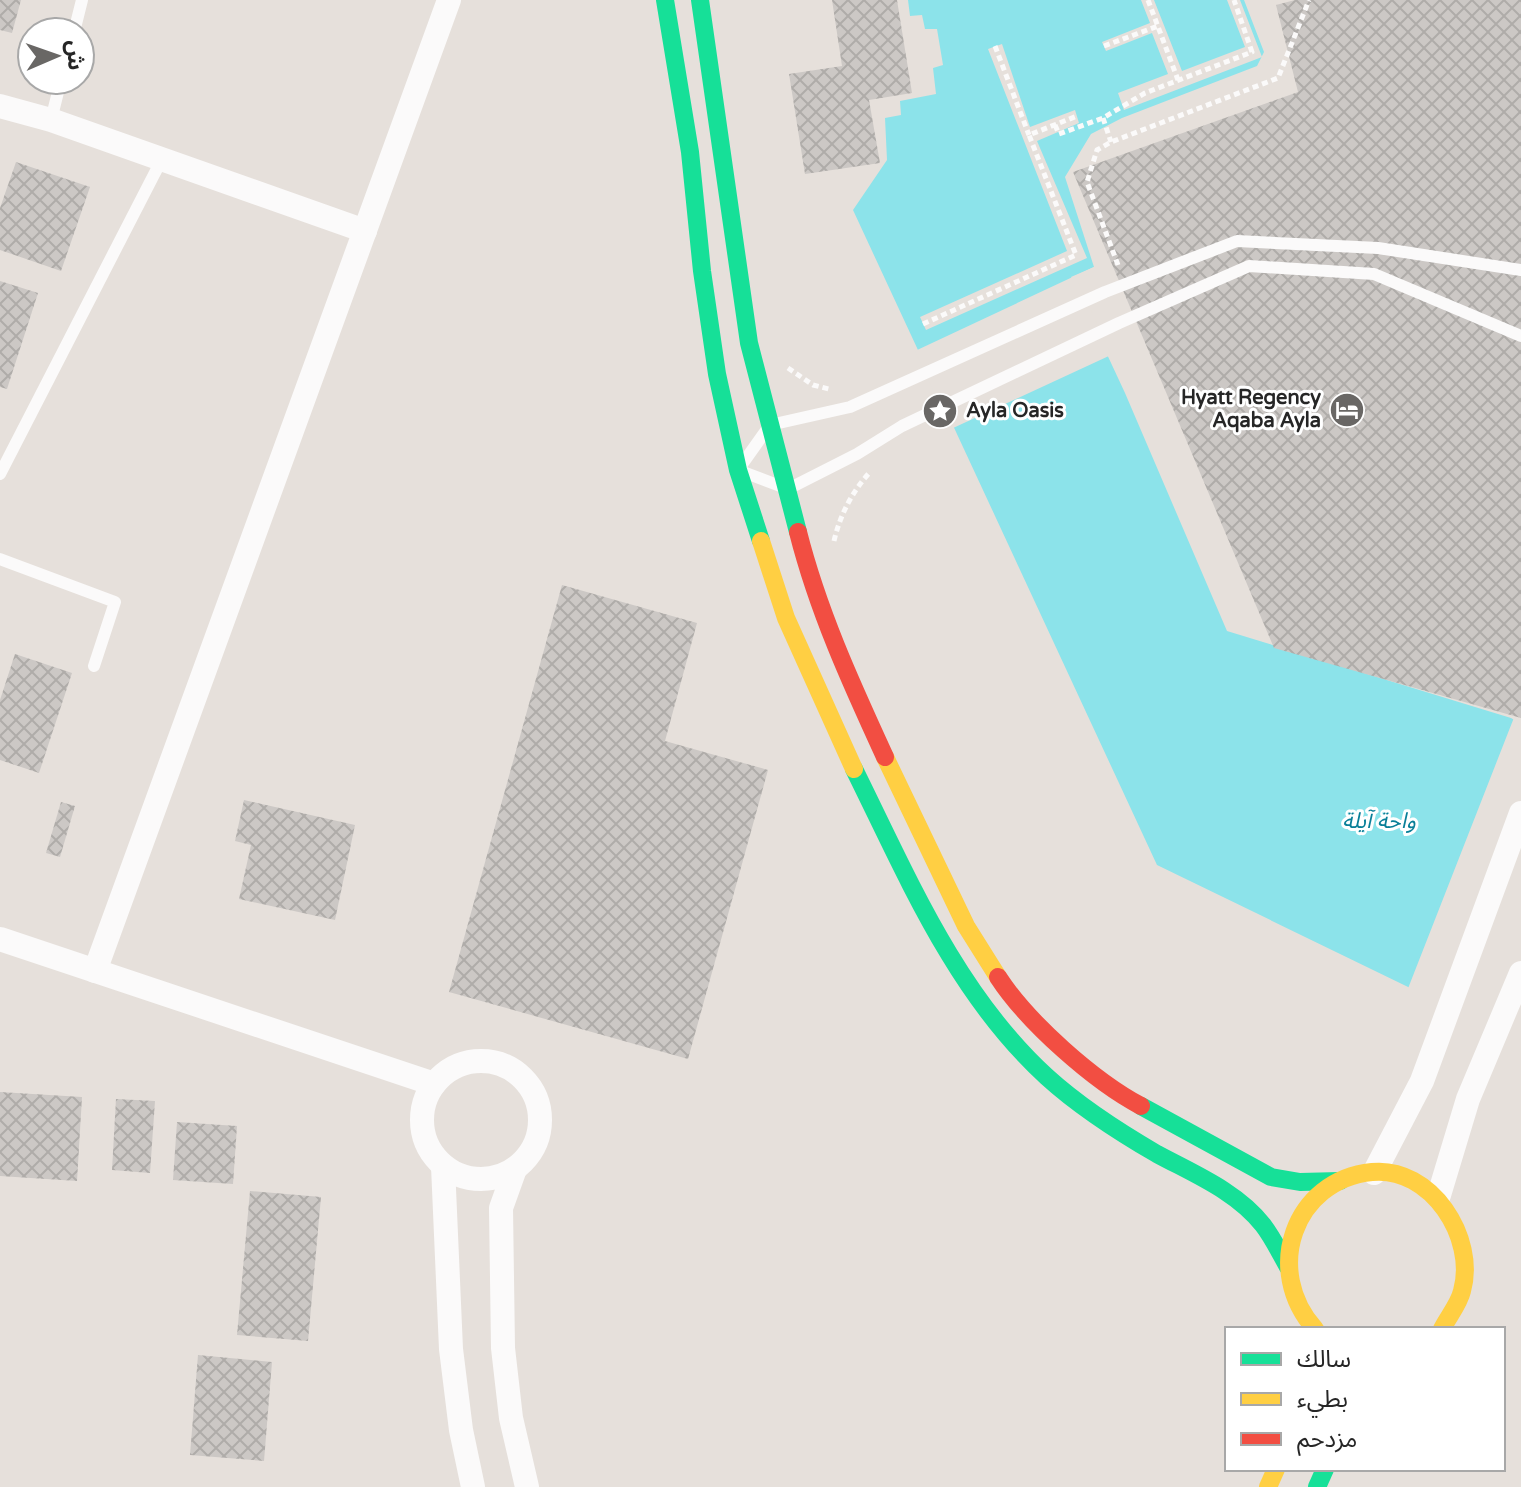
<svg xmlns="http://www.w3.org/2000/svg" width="1521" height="1487" viewBox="0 0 1521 1487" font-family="'Varela Round','Noto Sans Arabic',sans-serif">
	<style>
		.water { fill: #8ce3ea }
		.pier { fill: #e6e0db }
		.building { fill: url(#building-cross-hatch) }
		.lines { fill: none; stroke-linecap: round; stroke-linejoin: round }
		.path { stroke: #fbfafa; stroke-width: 5; stroke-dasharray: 6 4; stroke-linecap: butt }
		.lane { stroke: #fbfafa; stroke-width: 12 }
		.street { stroke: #fbfafa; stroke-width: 24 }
		.fast { stroke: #16e098; stroke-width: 18 }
		.slow { stroke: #ffcf43; stroke-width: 18 }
		.jam { stroke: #f24e42; stroke-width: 18 }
		.labels { text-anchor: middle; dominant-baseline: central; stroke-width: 6; stroke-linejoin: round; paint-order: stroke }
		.poi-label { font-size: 20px; font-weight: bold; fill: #262626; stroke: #fff; text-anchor: end }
		.water-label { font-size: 22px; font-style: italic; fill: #097f98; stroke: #fff }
	</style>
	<defs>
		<pattern id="building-cross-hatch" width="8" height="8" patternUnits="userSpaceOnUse" patternTransform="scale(2)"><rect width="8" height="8" fill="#ccc8c5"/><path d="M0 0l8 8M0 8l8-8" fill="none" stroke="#afaca9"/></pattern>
	</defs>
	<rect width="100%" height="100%" fill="#e6e0db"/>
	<!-- water -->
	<path class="water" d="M908,0H1244L1264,52L1257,66L1122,118L1091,134L1065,177L1094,267L1071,277L1125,393L1227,631L1511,718L1521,724L1439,1002L1157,865L853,210L887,160L885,118L901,115L900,101L936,94L933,68L943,65L937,29H925L922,15L910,16Z"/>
	<!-- pier -->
	<g class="pier">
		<path d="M1141,0H1154L1182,71L1245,47L1227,0H1240L1262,57L1124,110L1118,93L1168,74L1152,33L1106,51L1102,42L1150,23Z"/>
		<path d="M1002,44L1030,127L1075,110L1079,123L1037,141L1087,258L926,330L920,317L1067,251L988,49Z"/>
		<path d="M1094,267L1096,271L1077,279L1111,355L951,429L915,351Z"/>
		<path d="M1515,715L1521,719V1056L1437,1006L1407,991Z"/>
	</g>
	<!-- building -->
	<g class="building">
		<path d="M0,0H21L12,33L0,30Z"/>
		<path d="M832,0H897L912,93L869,100L880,163L805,174L789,74L842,66Z"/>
		<path d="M1295,0H1521V718L1274,648L1073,172L1298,92L1276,5Z"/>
		<path d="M16,162L90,187L61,271L0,250V208Z"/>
		<path d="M0,281L38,293L7,389L0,387Z"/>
		<path d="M562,585L697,623L665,741L768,770L688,1059L449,992Z"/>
		<path d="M15,654L72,673L39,773L0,760V700Z"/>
		<path d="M244,800L355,825L335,920L239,899L251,845L235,841Z"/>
		<path d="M61,802L75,806L60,857L46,853Z"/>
		<path d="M0,1092L82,1097L77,1181L0,1176Z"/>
		<path d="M116,1099L155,1101L150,1173L112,1170Z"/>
		<path d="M177,1122L237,1126L233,1184L173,1180Z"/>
		<path d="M250,1191L321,1197L308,1341L237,1335Z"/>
		<path d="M198,1355L272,1362L264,1461L190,1455Z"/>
	</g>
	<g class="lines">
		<!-- path -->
		<g class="path">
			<path d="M1148,0L1178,80"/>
			<path d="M995,46L1029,135"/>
			<path d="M1104,46L1158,26"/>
			<path d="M1103,118L1111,142"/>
			<path d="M1055,125L1059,134L1103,118L1145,93L1252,52L1234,0"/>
			<path d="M1118,265L1087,182L1097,150L1111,142L1278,78L1309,0"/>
			<path d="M923,324L1076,255L1029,135L1077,116"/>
			<path d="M788,368L813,385L829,389"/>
			<path d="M834,541C840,515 852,492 870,472"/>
		</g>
		<!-- lane -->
		<g class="lane">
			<path d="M74,32L82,0"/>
			<path d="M51,120L61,80"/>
			<path d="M1521,270L1378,248L1237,241L1105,292L850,407L770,425L738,470L788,489L857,454L902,426L1119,323L1249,266L1374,274L1521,336"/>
			<path d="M0,474L162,159"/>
			<path d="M0,559L115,602L94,666"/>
		</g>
		<!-- street -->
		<g class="street">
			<path d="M0,106L51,120L365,231"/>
			<path d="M0,939L434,1084"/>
			<path d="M95,971L449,0"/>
			<circle cx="481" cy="1120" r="59"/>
			<path d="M443,1166L451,1349L461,1430L473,1487"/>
			<path d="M515,1169L501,1208L503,1348L511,1418L527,1487"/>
			<path d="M1374,1173L1422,1081L1521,813"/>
			<path d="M1439,1195L1468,1099L1521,973"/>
		</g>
		<!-- fast -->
		<g class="fast">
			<path d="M665,0L690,152L702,271L717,374L738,470L761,541"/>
			<path d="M700,0L749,343L798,532"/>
			<path d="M854,769C908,878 956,994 1047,1077C1080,1107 1119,1132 1157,1154C1194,1174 1236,1191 1263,1225C1273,1238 1280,1253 1288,1267"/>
			<path d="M1141,1106L1271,1177L1300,1182L1340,1181"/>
			<path d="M1317,1487L1325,1469"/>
		</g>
		<!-- slow -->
		<g class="slow">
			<path d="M761,541L786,618L854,769"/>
			<path d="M885,757L966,926L998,977"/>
			<path d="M1315,1329C1263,1271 1293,1180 1372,1172C1431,1166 1477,1238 1462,1291C1459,1304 1448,1317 1442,1329"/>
			<path d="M1268,1487L1276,1469"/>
		</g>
		<!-- jam -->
		<g class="jam">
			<path d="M798,532C818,611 851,683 885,757"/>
			<path d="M998,977C1028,1023 1094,1081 1141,1106"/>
		</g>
	</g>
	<!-- icons -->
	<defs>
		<g id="hotel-disc" transform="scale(1.8)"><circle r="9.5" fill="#696765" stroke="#fff"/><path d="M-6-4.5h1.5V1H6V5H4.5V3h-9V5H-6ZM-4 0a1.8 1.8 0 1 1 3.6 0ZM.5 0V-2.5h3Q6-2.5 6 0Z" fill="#fff"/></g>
		<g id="sight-disc" transform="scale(1.8)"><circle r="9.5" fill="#696765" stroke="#fff"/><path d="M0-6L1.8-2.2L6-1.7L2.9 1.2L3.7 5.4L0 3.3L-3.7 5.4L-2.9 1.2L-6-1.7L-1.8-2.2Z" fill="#fff"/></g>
	</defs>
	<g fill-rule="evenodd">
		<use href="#hotel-disc" x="1347" y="410"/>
		<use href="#sight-disc" x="940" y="411"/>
	</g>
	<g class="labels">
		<!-- poi labels -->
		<g class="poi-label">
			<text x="1321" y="398">Hyatt Regency<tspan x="1321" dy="23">Aqaba Ayla</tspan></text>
			<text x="966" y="411" text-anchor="start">Ayla Oasis</text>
		</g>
		<!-- water labels -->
		<g class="water-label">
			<text x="1379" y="821">واحة آيلة</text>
		</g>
	</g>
	<!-- legend -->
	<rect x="1225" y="1327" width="280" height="144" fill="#ffffff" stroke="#a8a8a8" stroke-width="2"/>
	<rect x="1241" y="1353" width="40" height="12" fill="#16e098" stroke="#a8a8a8" stroke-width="2"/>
	<text x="1297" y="1367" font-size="24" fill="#262626">سالك</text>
	<rect x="1241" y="1393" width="40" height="12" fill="#ffcf43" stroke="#a8a8a8" stroke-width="2"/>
	<text x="1297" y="1407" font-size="24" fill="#262626">بطيء</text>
	<rect x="1241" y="1433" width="40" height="12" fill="#f24e42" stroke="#a8a8a8" stroke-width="2"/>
	<text x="1297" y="1447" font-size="24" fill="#262626">مزدحم</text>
	<!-- north arrow -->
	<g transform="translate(56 56) rotate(88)"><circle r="38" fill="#ffffff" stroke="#a8a8a8" stroke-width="2"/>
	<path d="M0-6L14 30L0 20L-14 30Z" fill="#696765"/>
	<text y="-12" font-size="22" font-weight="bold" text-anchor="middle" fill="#262626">ش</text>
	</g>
</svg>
